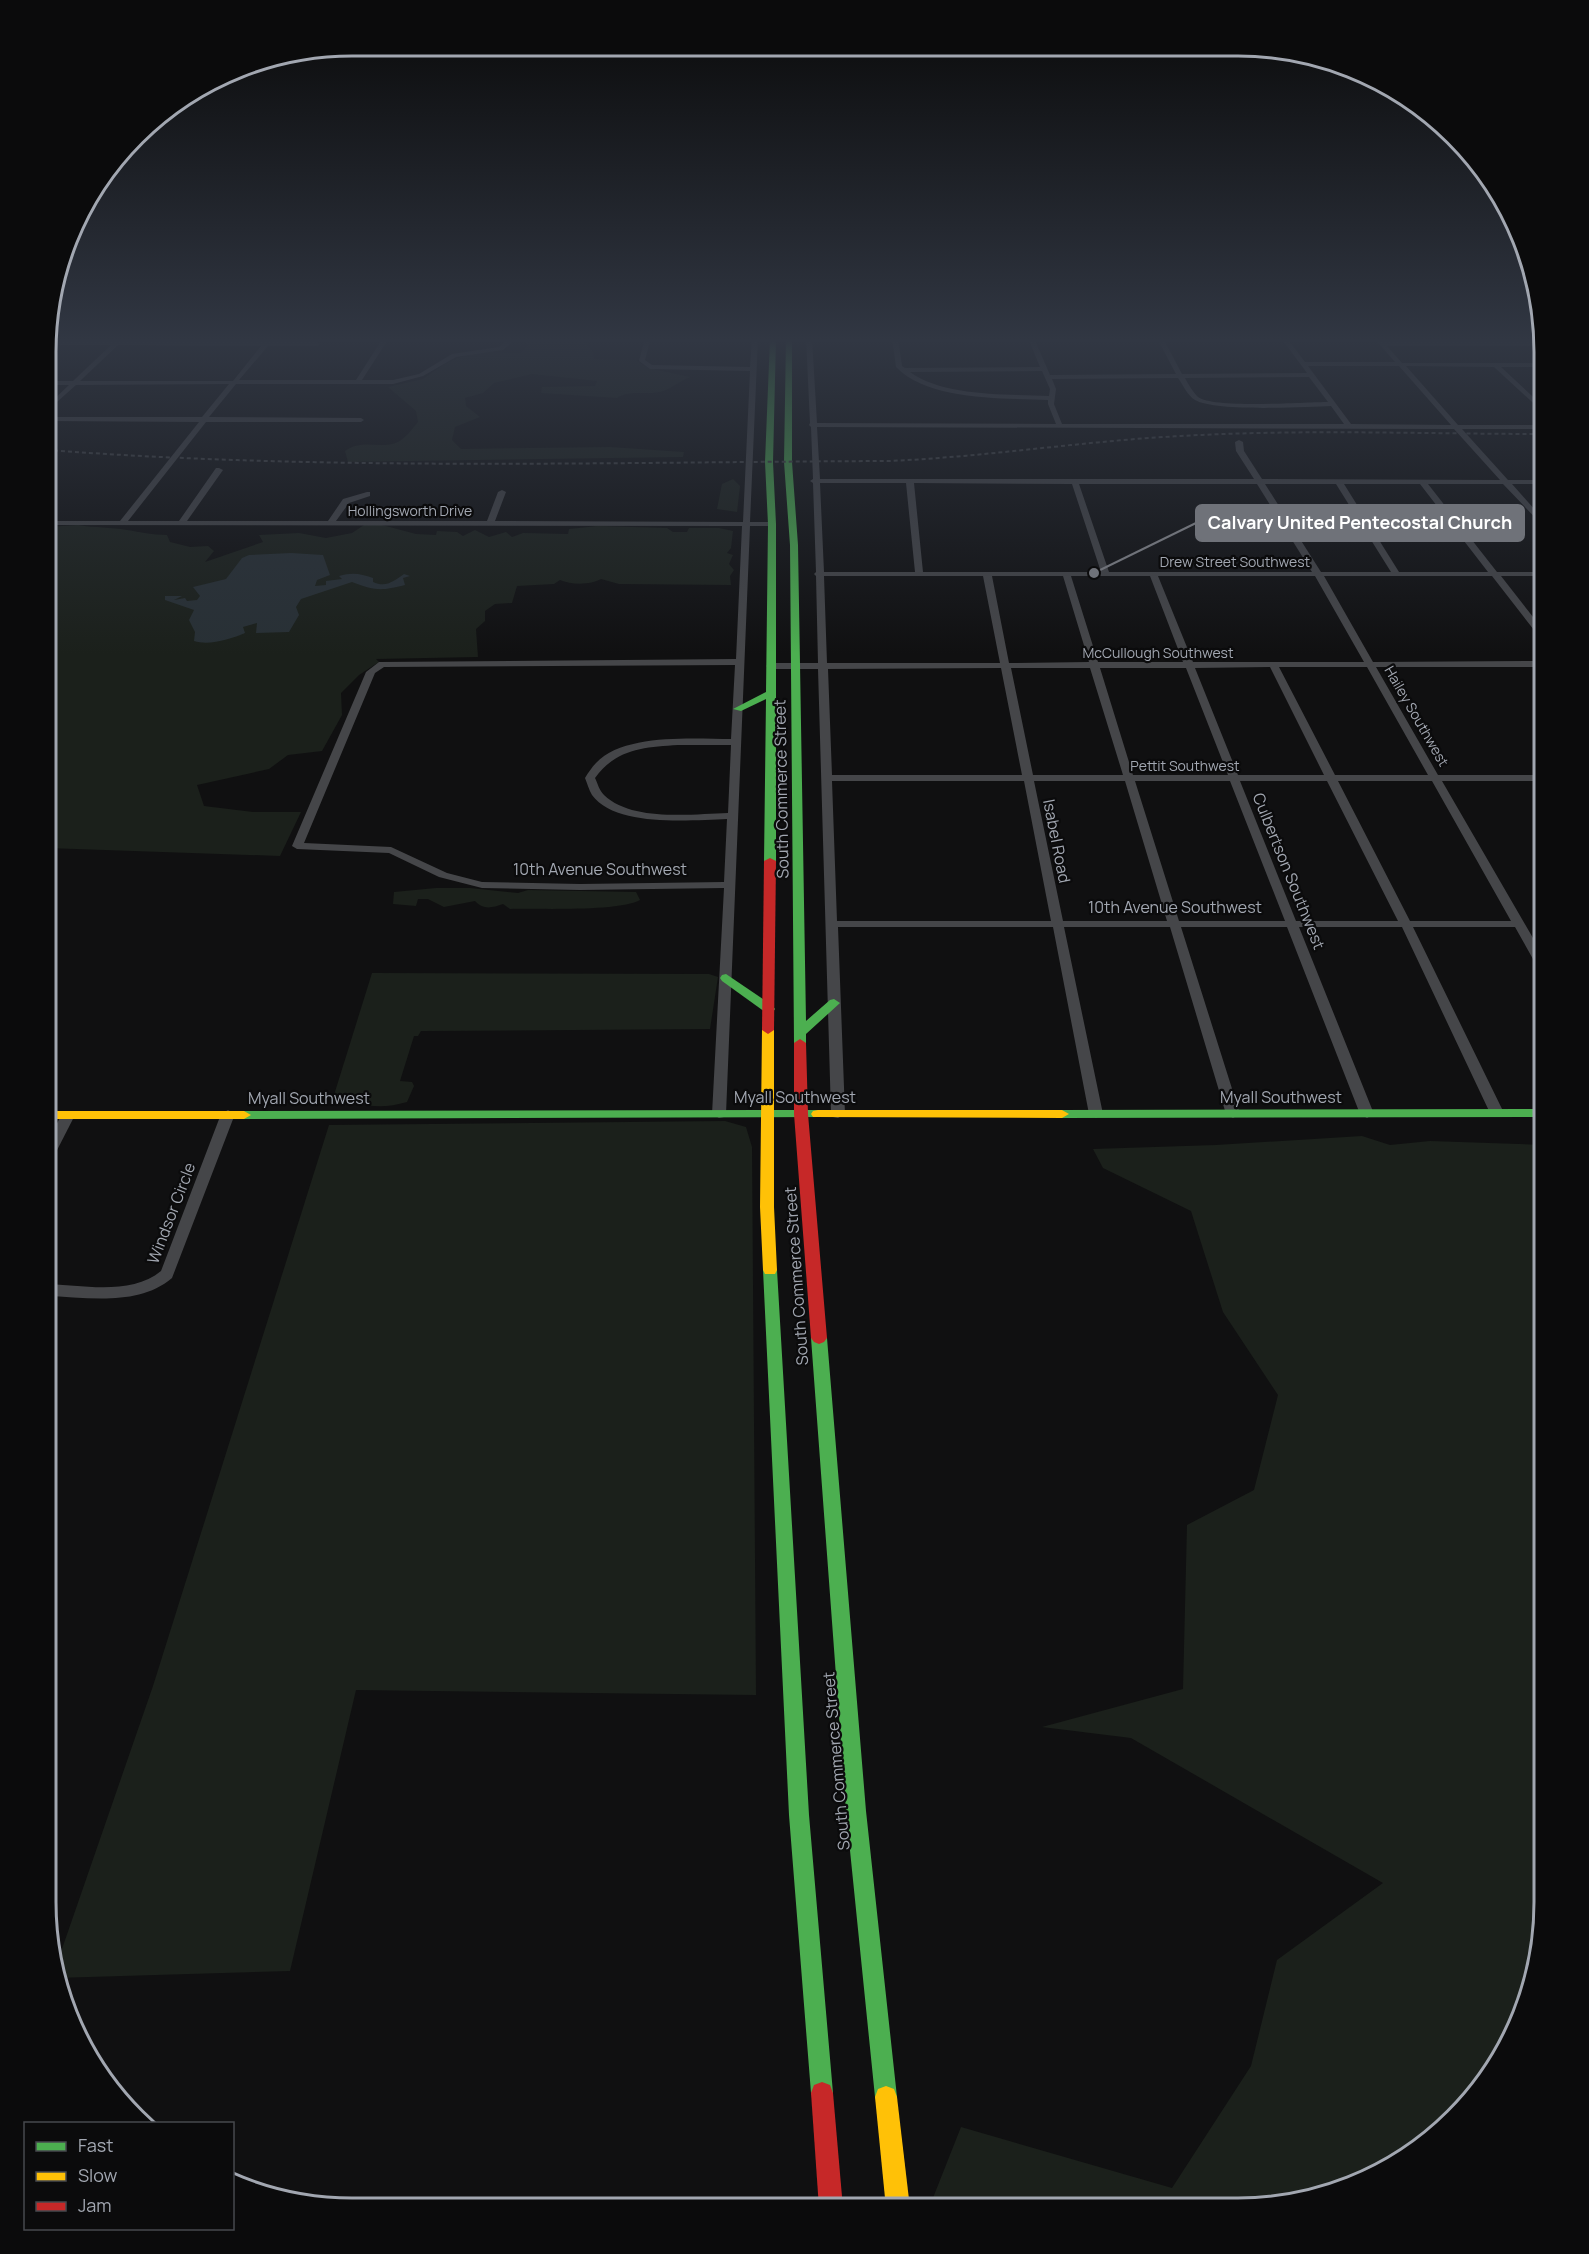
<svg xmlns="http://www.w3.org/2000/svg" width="1589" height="2254" viewBox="0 0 1589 2254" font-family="Manrope,sans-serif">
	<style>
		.green { fill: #1b201b }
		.water { fill: #283035 }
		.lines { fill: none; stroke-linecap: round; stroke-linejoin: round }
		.street { fill: #454649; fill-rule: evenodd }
		.fast { fill: #4caf50; fill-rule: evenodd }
		.slow { fill: #ffc107; fill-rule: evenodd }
		.jam { fill: #c62828; fill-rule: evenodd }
		.rail { stroke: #454749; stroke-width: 2; stroke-dasharray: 4 3; stroke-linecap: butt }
		.labels { text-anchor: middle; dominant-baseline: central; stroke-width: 4.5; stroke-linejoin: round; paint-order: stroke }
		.far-street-label { font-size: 14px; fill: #a2a7b1; stroke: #0b0b0c }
		.street-label { font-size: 16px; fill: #a2a7b1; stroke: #0b0b0c }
		.rim { fill: none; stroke: #a2a7b1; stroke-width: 3 }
		.leader { fill: none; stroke: #6f7279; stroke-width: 2 }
		.callout-dot { fill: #6f7279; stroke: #0b0b0c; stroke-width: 2 }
		.callout { fill: #6f7279; stroke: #6f7279; stroke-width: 2 }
		.callout-label { font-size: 18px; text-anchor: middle; font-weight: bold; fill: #fff }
	</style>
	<rect width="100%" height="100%" fill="#101011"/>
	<!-- green -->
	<g class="green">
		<path d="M522,338H582L593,352L594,359L636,360L648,368L690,377C680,381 669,390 660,392C645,395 630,390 617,398L541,393L542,387L595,386L597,381L532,374L494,383L483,393L465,398L466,406L480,417L455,427L452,440L461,449L610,447L684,452L683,457L348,462L345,451C364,437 384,452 401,440C407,436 413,428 418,422L416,411L388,387L423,379L446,363L468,354L484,352L521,353L528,346Z"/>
		<path d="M733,479L740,486L737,512L717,509L722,484Z"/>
		<path d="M78,525C95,528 111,527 127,530C141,532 152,535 167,535L170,542L190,547L208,546L214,551L205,562L263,542L259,535L299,533L326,538L352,533L364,525H382L416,534L436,535L437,531L457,532L463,536L475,530L489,537L506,532L512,537L523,533L568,534L569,529L598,526L667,528L673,532H687L689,528H719L733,531L731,548L727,553L733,555L729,564L734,570L730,576L731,585L619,584L601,579C591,585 571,585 560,580L554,584L517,586L512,603L495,604L485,611V621L476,629L478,657L376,659L379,662L359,675L341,693L342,715L322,751L288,755L269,769L197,785L204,806L253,812H301L280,856L47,848V527Z"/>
		<path d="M436,888H470L518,893L528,890L636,892L640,900C618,912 540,908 510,909L503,904C492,908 483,910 475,901L444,907L428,899H418L416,906L393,904L394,892Z"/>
		<path d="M372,973L709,974L718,977L710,1029L421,1031L418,1036H414L400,1081L412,1082L414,1086L407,1102C380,1110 359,1106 334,1095Z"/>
		<path d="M725,1121L746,1127L752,1147L756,1695L356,1690L290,1971L55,1978L54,1972L153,1686L329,1125Z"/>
		<path d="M1362,1136L1390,1145L1430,1141L1544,1145L1543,1923L1528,2002L1492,2073L1439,2133L1373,2178L1317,2199L1238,2209L929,2208L961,2127L1172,2188L1251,2066L1277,1960L1383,1883L1131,1738L1042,1727L1183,1689L1187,1525L1254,1490L1278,1395L1223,1312L1191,1211L1103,1168L1093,1149L1216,1145Z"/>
	</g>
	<!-- water -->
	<path class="water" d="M291,553L323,555L330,575L317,580L315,586L326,585V581L342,579L339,576C353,572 361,574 373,578V582C386,588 394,581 404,574L410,576L403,578L405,585C381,591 376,591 352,582L301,599L296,607L299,615L289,632L256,633L257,623L243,627L245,633C231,639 209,646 194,641L195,632L189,620L194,610L165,600V596H182L174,600L185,598L187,601L197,600L200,596L193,587L226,579L242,558L249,555Z"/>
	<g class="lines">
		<!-- street -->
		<g class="street">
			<path d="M269,338L272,340L271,342H317L320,344L317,346H268L239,380H356L383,338H389L362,380H393L419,374L452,354L499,347L510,338H517L503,350L456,357L423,376L393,384H236L209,417L361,418L364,420L361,422H206L128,521H179L216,468H219L223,470L187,521H328L343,499L367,492H370V496L349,503L336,521H487L498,492L502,490L506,492L495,521L743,522L750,371L650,369L639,361L645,338H651L645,360L652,365L750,367L752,338H758L750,522H772L776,524L772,526H750L726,1114L724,1117L719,1118L712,1114L724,888L580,890L482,888L439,877L389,853L297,849L292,846L366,672L379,662L736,659L742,526L47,525V521H120L199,422L47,421V417H202L229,384L76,385L48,410V405L69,385H48V381H73L111,345H48V341L264,342ZM118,345L261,346L233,381H80ZM735,665L731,739C694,739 624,733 596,763C592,767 588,773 585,778C587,783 589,790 592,795C616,828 692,820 727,819L724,882L580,884L482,882L447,873L391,847L304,843L375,673L384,667ZM678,745H731L728,813C692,814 632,822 604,795C599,790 598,784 595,778C616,749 644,747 678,745Z"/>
			<path d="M806,338H812L817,423L1056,424L1048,404V400C1003,398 929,401 896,367L892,338H898L902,366L905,368L1040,367L1028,338H1034L1050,375L1176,374L1157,338H1163L1182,374L1307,373L1281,338H1287L1305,362H1395L1374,338H1380L1384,342H1543V346H1387L1402,363H1544V367H1501L1544,407V413L1494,367L1406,366L1458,425H1544V429H1462L1508,480H1544V484H1512L1544,520V527L1503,484H1428L1497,572H1544V576H1501L1544,631V640L1541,639L1492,576H1324L1373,662L1544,661V667H1376L1438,775H1544V781H1442L1544,957V972L1538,968L1515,927H1413L1504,1113L1502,1116H1492L1490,1113L1402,927H1299L1374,1114L1367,1118L1360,1114L1287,927H1181L1240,1114L1233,1118L1226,1114L1170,927H1064L1103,1114L1096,1118L1089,1114L1053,927H838L845,1114L838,1118L833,1117L831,1114L818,669H771L766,666L771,663H818L816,576L814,574L816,572L813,483L810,481L813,479L811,427L809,425L810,423ZM1308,366H1399L1451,425L1351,424ZM1042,371L1050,389L1049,396C1007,394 944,397 910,372ZM1309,377L1328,402C1304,402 1215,409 1198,397C1193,392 1188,384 1185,378ZM1178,378C1183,385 1188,396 1195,400C1216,412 1304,407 1331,406L1344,424H1062L1054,404L1056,389L1052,379ZM817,427L1454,429L1500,480L1262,479L1244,451L1243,442L1239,440L1235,442L1236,451L1254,479H820ZM820,483H906L915,572H824ZM914,483L1072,484L1101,572H923ZM1079,484H1257L1312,572H1109ZM1265,484H1336L1391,572H1321ZM1344,484H1420L1488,572H1399ZM824,576H983L1000,663H827ZM992,576H1063L1089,662L1009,663ZM1071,576H1150L1183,662H1098ZM1158,576H1315L1364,662H1193ZM1270,667L1324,775H1238L1195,668ZM1279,667H1367L1428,775H1335ZM1001,668L1022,775H832L828,669ZM1011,668H1090L1123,775H1033ZM1100,668H1186L1228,775H1133ZM832,781H1024L1051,921H837ZM1034,781H1125L1167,921H1063ZM1135,781H1230L1285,921H1179ZM1240,781H1327L1398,921H1296ZM1338,781H1432L1511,921H1410Z"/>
			<path d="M228,1110L235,1114L172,1278C138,1307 87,1297 46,1296V1284C82,1285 131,1296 161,1271L221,1114Z"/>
			<path d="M68,1111L75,1115L53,1158L46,1163V1144L63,1112Z"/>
			<path d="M46,1521L52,1523L57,1535L52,1552L46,1555Z"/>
		</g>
		<!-- fast -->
		<g class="fast">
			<path d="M770,338H776L773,462L776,524V861L770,864L764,861L766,699L741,711L733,709L766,692L768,524L765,462Z"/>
			<path d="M786,338H792V462L798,545L806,1021L830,1000L834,999L840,1003L806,1034V1043L800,1047L794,1043L790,545L784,462Z"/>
			<path d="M726,974L773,1006L775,1009L773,1012H765L722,981L720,978L722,975Z"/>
			<path d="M1544,1109V1117L1062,1118L1055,1114L1062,1110Z"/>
			<path d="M818,1110L823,1111L825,1114L823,1117L244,1119L237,1115L244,1111Z"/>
			<path d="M770,1265L775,1266L777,1270L809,1815L833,2093L830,2101L822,2104L814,2101L811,2093L789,1815L763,1270L765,1266Z"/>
			<path d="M819,1332L824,1334L827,1338L866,1811L897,2097L894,2105L886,2108L878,2105L875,2097L846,1811L811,1338L814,1334Z"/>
		</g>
		<!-- slow -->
		<g class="slow">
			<path d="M768,1026L774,1030V1207L777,1270L775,1274H765L763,1270L760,1207L762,1030Z"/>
			<path d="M818,1110H1062L1069,1114L1062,1118L813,1117L811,1114L813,1111Z"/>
			<path d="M46,1111H244L251,1115L244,1119H46Z"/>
			<path d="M886,2086L894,2089L897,2097L910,2208H886L875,2097L878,2089Z"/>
		</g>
		<!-- jam -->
		<g class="jam">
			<path d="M770,858L776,861L774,1030L768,1034L762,1030L764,861Z"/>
			<path d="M800,1039L806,1043L808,1114L827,1338L824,1342L819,1344L814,1342L811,1338L794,1114V1043Z"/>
			<path d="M822,2082L830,2085L833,2093L843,2208H819L811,2093L814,2085Z"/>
		</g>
		<!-- rail -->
		<path class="rail" d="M47,450C327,471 608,462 888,461C986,457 1083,441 1181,436C1302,429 1423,434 1544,434"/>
	</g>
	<!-- sky -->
	<linearGradient id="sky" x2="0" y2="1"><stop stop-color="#090909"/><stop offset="0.52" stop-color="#313743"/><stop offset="1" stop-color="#313743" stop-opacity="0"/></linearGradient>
	<rect width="1589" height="654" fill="url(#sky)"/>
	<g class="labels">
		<!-- far-street labels -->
		<g class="far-street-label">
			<text x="410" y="510">Hollingsworth Drive</text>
			<text x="1235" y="561">Drew Street Southwest</text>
			<text x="1158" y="652">McCullough Southwest</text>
			<text transform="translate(1417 716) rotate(60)">Hailey Southwest</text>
			<text x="1185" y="765">Pettit Southwest</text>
		</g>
		<!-- street labels -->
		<g class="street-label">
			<text transform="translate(781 789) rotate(-91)">South Commerce Street</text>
			<text transform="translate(1057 841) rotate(79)">Isabel Road</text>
			<text x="600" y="869">10th Avenue Southwest</text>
			<text transform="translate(1289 871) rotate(68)">Culbertson Southwest</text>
			<text x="1175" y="907">10th Avenue Southwest</text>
			<text x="795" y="1097">Myall Southwest</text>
			<text x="1281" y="1097">Myall Southwest</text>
			<text x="309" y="1098">Myall Southwest</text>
			<text transform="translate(171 1213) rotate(-69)">Windsor Circle</text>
			<text transform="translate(796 1276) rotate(-94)">South Commerce Street</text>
			<text transform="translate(836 1761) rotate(-95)">South Commerce Street</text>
		</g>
	</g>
	<!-- crop -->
	<path d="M0 0H1589V2254H0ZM352 56H1238A296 296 0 0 1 1534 352V1902A296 296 0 0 1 1238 2198H352A296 296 0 0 1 56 1902V352A296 296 0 0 1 352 56Z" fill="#0b0b0c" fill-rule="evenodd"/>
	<path class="rim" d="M352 56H1238A296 296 0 0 1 1534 352V1902A296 296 0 0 1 1238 2198H352A296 296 0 0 1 56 1902V352A296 296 0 0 1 352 56Z"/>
	<!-- callouts -->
	<path class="leader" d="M1094 573L1196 523"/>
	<circle class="callout-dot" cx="1094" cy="573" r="6"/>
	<rect class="callout" x="1196" y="505" width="328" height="36" rx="6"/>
	<g class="callout-label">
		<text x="1360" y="529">Calvary United Pentecostal Church</text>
	</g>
	<!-- legend -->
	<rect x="24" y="2122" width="210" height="108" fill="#0b0b0c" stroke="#47494e" stroke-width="1.5"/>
	<rect x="36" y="2142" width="30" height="9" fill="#4caf50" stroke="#47494e" stroke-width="1.5"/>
	<text x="78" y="2152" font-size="18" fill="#a2a7b1">Fast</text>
	<rect x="36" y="2172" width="30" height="9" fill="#ffc107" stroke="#47494e" stroke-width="1.5"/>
	<text x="78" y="2182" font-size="18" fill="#a2a7b1">Slow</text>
	<rect x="36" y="2202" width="30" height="9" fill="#c62828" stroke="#47494e" stroke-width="1.5"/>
	<text x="78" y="2212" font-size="18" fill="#a2a7b1">Jam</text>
</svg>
